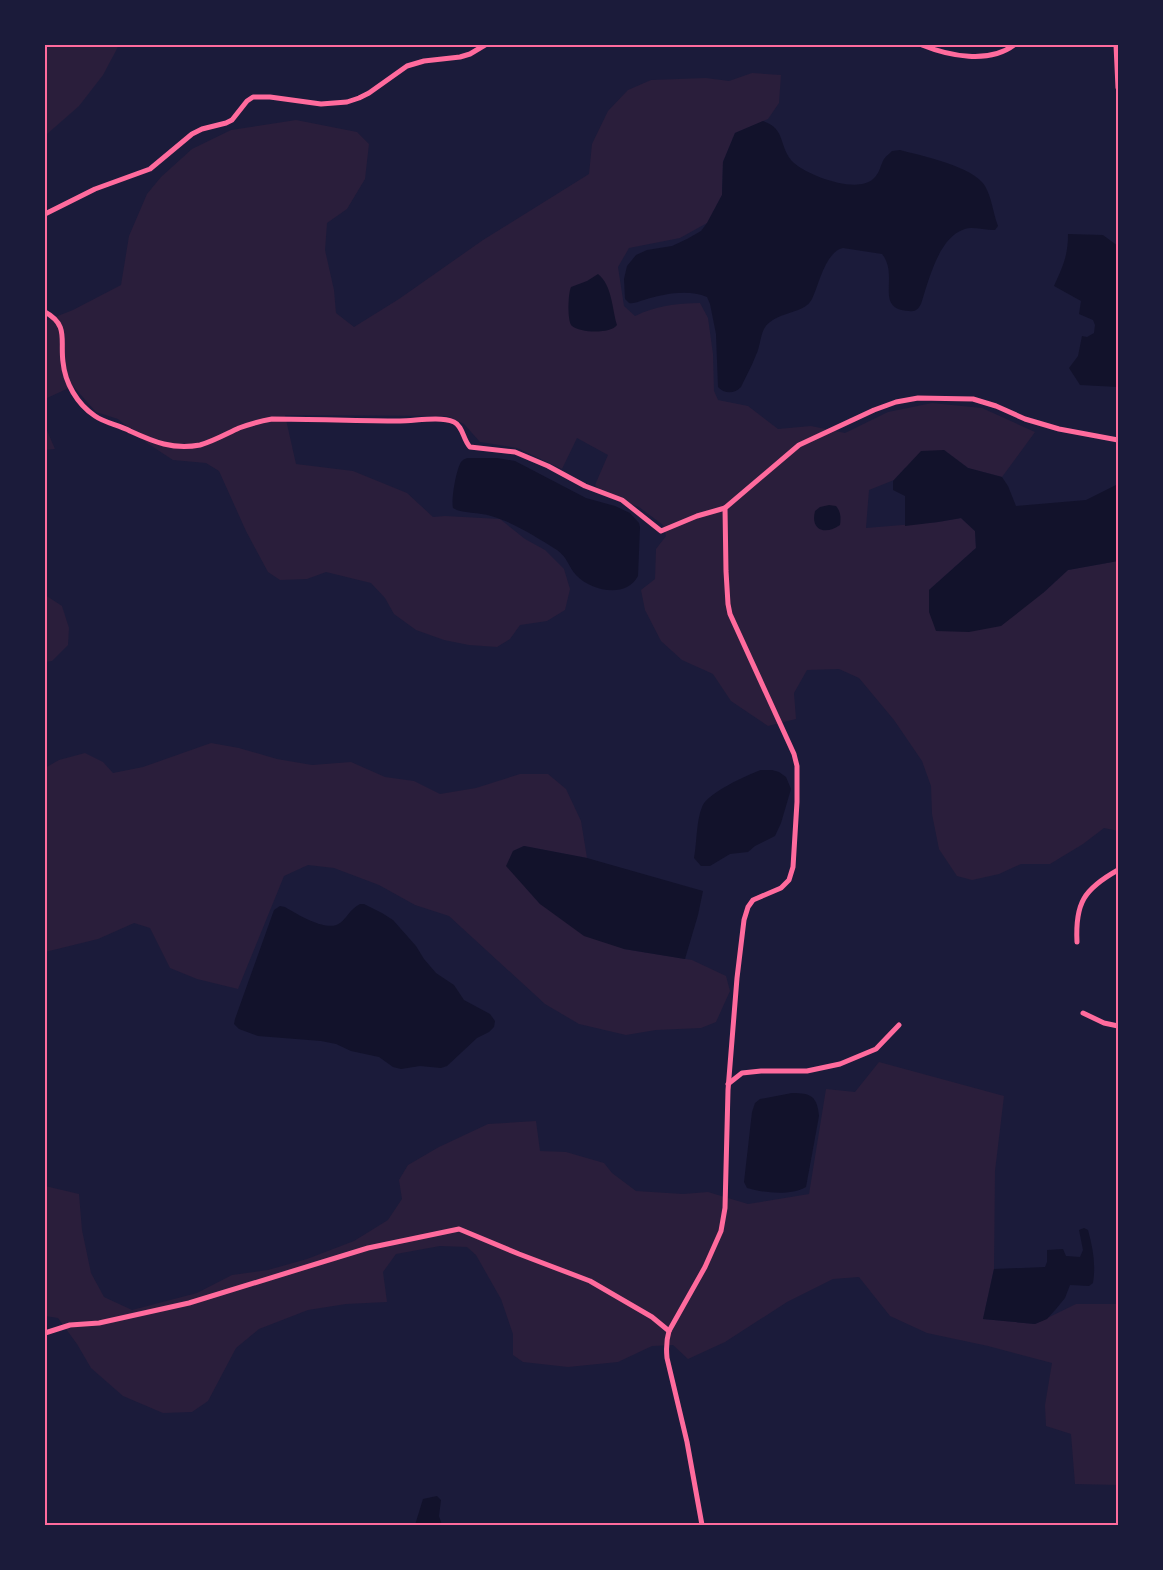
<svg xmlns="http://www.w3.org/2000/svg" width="1163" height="1570" viewBox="0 0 1163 1570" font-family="Inter,sans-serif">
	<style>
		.green { fill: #2a1e3b }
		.water { fill: #12122b }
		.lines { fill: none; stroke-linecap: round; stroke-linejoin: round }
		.minor { stroke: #ff6b9d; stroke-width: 5 }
		.neatline { fill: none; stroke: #ff6b9d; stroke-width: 2 }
	</style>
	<rect width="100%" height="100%" fill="#1b1b3a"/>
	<!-- green -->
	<g class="green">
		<path d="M45,45H119L103,75L79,106L47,134H45Z"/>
		<path d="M752,73L781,75L779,103L768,119L735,133L723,162L722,195L707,223L680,238L629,248L618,267L624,306L635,316C656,306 677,303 700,303L708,318L713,354L714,391L718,400L748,406L778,429L811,426L845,433L888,412L932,403L982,408L1035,432L1002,477L968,468L944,450L905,468L894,480L869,490L866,528L938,522L961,518L975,531L976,548L929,590L1043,593L1068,570L1118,561V831L1104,828L1083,844L1050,864H1021L999,874L972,880L957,876L939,849L932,814L931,786L922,761L894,720L859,678L839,669L807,670L794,693L796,719L768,726L731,701L713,674L682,660L661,641L645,610L641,590L655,579L656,549L666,536L663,525L639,507L604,495L595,485L608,455L577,438L562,469L517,448L480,442L464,424L447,416L285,415L296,464L353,471L407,493L433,517L445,516L500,519L525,539L545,550L564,569L570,589L565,610L547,621L520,625L510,639L497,647L469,645L444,640L416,630L394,614L385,598L371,583L326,572L307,579L280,580L268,572L246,531L219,471L206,463L173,460L147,443L118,419L96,412L73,386L45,399V321L73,310L121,285L129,236L147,194L161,177L192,149L231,130L296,120L357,132L369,144L365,179L347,209L327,223L325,250L334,290L336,313L354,327L399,299L483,240L589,174L592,144L608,111L628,90L651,80L706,78L729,81Z"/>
		<path d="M45,426L55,449L45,450Z"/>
		<path d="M45,595L62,606L69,628L68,645L52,661L45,662Z"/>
		<path d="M211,743L239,748L277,759L312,765L351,762L385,777L414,781L440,794L476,788L520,774H548L566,789L581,821L587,858L524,846L513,851L507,866L540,904L624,949L692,960L726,976L730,991L716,1022L701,1028L656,1030L626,1035L579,1024L545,1004L449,916L415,905L379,885L334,868L308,865L284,876L238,989L197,979L170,968L150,928L134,923L98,939L45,952V768L59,760L85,753L103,762L113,773L143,767Z"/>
		<path d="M879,1062L1004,1096L995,1171L994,1269L983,1319L1035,1324L1076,1304H1118V1485L1075,1484L1071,1434L1046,1426L1045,1405L1052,1363L988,1346L927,1333L890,1316L859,1277L833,1279L787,1302L725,1342L688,1359L673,1345L652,1346L618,1362L568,1367L523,1362L513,1355V1334L501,1299L476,1255L467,1247L440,1246L396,1254L383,1272L387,1302L346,1304L308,1310L259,1329L236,1348L208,1401L192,1412L163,1413L123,1396L91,1368L77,1344L58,1318L45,1316V1186L79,1194L82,1230L91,1273L104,1297L132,1310L197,1293L232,1275L268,1270L307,1259L354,1241L388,1220L402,1199L399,1180L408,1165L439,1147L488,1124L536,1121L540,1151L566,1152L604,1163L612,1173L636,1191L683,1194L708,1192L748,1204L809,1194L826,1089L855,1092Z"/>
	</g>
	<!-- water -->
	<g class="water">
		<path d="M763,121C787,129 778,148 794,163C809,176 857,194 873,179C880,173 880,166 884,159C886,156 890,153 892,151L900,150C922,156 973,166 985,186C992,198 993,213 998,226L995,230C987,230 978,228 971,228C940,230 929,280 921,304C918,309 916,312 909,311C873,309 900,276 882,254L843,248C825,252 819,285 812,299C804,315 774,311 764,329C760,337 760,347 756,355C752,366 746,376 741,387C735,394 724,394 718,387L716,334L710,304L707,297C688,289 663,294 644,300C639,301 635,304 629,303L625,299L624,279L627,266L636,255L647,250L672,246L687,239L701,231L707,223L722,195L723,162L735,133Z"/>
		<path d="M1068,234L1103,235L1118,246V387L1080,385L1069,368L1078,356L1082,336L1087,337L1094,333L1095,325L1093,320L1079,314L1081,301L1054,286C1063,266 1068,256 1068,234Z"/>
		<path d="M598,274C612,285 612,308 617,325C611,334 580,333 572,326C567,322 568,293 571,287L587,281Z"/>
		<path d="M944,450L968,468L1002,477L1008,486L1016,506L1086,500L1118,484V561L1068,570L1043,593L1001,626L969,632L936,631L929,612V590L976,548L975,531L961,518L938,522L905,526V496L893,490V481L921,451Z"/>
		<path d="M468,458H497L515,461L586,498L615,506L630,513L639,523L640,527L638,576C626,599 591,591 576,575C568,566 568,558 557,550C536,537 515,523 491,516C480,512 462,514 453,508C451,500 456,470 461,462C464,459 464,459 468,458Z"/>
		<path d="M829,505L836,506C841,512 841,518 840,525C826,535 810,531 815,511L820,507Z"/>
		<path d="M761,770H772L779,772L786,777L791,789L781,823L775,836L755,846L748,852L730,854L710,866H701L694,858C697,842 696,822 702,807C707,793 747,775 761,770Z"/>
		<path d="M524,846L587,858L703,891L698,915L685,959L624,949L584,936L540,904L506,866L513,851Z"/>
		<path d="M360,904H364L382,913L393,920L416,946L424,959L436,973L454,985L464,1000L490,1014L495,1021L494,1027L489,1032L477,1038L447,1066L441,1068L420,1066L401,1069L393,1067L379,1057L351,1051L336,1044L321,1041L258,1036L239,1029L234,1024L235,1019L274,910L280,906L285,907C297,914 327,933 340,923C348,917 349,910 360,904Z"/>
		<path d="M792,1093C811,1093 817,1096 819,1116L806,1187C790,1196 764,1193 747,1188L744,1182L752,1112L755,1103L760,1099Z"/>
		<path d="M1084,1228L1088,1230C1093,1248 1096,1265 1093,1283L1089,1286L1070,1285L1065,1298L1056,1309L1047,1319L1035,1324L983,1319L994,1269L1045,1267L1047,1262V1250L1063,1249L1066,1256L1080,1257L1083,1250L1079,1230Z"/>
		<path d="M437,1496L441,1500L439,1516L442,1525H415L423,1499Z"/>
	</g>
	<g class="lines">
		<!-- minor -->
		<g class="minor">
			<path d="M922,45C949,56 989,64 1014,45"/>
			<path d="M1116,45L1118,88"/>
			<path d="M45,214L95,189L150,169L192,134L202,129L226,123L232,120L247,101L253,97H270L321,104L347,102L359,98L369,93L407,66L424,61L460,57L470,54L485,45"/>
			<path d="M45,312C69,325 60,340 63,362C65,383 77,404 95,416C105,423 119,425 130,431C154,442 173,450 200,445C214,441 226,434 239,428C250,424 260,421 272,419C315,419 357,421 400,421C416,421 439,416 454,422C463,426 463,440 470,447L515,452L548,466L585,486L622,500L661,531L697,516L725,508"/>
			<path d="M1077,942C1075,903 1084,889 1118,870"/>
			<path d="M1083,1013L1104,1023L1118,1026"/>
			<path d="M728,1084L742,1073L761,1071H807L840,1064L876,1049L899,1025"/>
			<path d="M45,1333L70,1325L99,1323L189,1303L368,1248L459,1229L519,1254L590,1281L652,1317L669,1331"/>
			<path d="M702,1525L687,1442L667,1358C666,1348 666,1341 669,1331L705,1267L721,1231L725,1208L728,1090L737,978L744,920L748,907L753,900L781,888L789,880L793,867L797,802V766L794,754L730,614L728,604L726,571L725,508L799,445L874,410L896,402L918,398L973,399L996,406L1025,419L1059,429L1118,440"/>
		</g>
	</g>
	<!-- border -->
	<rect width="1163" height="1570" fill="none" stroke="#1b1b3a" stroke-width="92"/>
	<rect x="46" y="46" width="1071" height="1478" class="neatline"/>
</svg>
